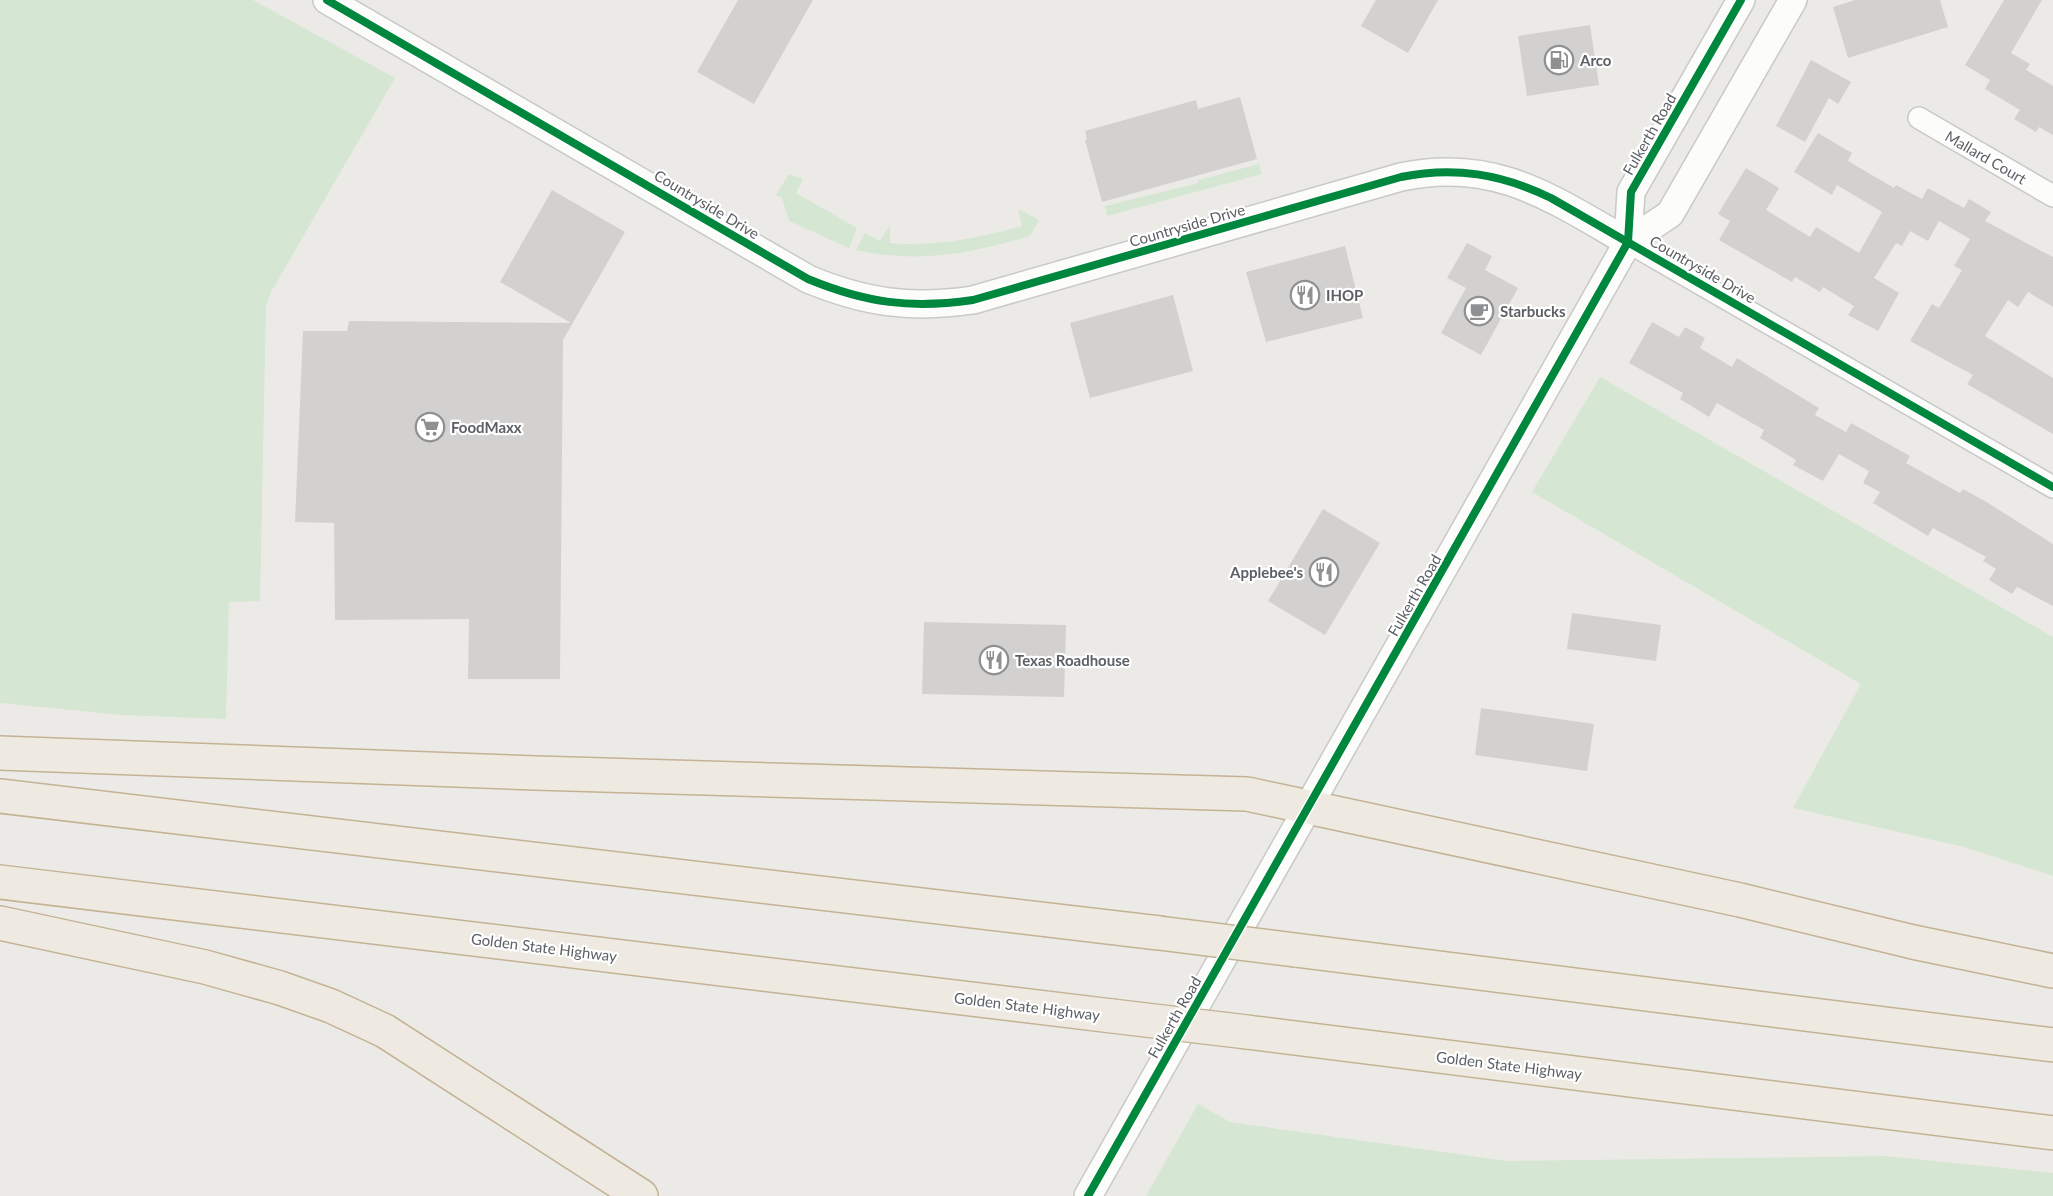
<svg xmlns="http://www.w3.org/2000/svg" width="2053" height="1196" viewBox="0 0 2053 1196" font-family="Lato,sans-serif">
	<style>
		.green { fill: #d5e7d2 }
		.building { fill: #d3d1cf }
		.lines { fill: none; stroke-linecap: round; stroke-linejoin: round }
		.minor-casing { stroke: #c8c9c8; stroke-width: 24 }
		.tertiary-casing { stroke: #c8c9c8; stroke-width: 30 }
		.motorway-casing { stroke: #c3b294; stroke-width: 36 }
		.minor { stroke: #fcfcfb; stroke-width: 21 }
		.tertiary { stroke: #fcfcfb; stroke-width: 27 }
		.motorway { stroke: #efeae1; stroke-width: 33 }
		.motorway-bridge-casing { stroke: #c3b294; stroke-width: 36; stroke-linecap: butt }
		.motorway-bridge { stroke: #efeae1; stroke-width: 33 }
		.cycleway-casing { stroke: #fff; stroke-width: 11 }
		.cycleway { stroke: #00873e; stroke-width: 8 }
		.labels { text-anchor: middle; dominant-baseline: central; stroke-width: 4.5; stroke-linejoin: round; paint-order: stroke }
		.poi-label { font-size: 15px; font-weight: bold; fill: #5c6064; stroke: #fff; text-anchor: start }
		.street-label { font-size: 15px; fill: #5c6064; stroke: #fff }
	</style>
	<rect width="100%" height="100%" fill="#eceae6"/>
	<!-- green -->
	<g class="green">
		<path d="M0,0H253L395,78L271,292L266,306L260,601L229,602L226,719L121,715L0,703Z"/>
		<path d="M1259,164L1262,174L1107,216L1105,206L1198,183L1199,180Z"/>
		<path d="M789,174L803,179L796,193L857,228L849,248L789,221L782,198L776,195Z"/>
		<path d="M1018,209L1039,220L1030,236C971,253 918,264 856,250L865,233L880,241L890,225V243C937,247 978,238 1022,226Z"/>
		<path d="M1600,377L2053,637V876L1964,847L1793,808L1861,684L1532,492Z"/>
		<path d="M1198,1104L1230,1122L1507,1161L1885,1156L2053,1173V1196H1146Z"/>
	</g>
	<!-- building -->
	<g class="building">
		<path d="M738,0H813L754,104L697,72Z"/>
		<path d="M1376,0H1438L1408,53L1361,26Z"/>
		<path d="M1855,0H1940L1948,27L1848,58L1833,7Z"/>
		<path d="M2004,0H2042L2011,53L2030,64L2026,70L2053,86V135L2039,127L2036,132L2014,119L2020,110L1985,89L1990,80L1965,65Z"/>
		<path d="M1590,25L1599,85L1527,96L1518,36Z"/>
		<path d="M1811,60L1851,82L1838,104L1829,98L1805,142L1776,126Z"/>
		<path d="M1240,97L1257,159L1102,202L1085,140L1087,139L1085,131L1196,100L1198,109Z"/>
		<path d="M1818,133L1852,153L1848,161L1894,188L1896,185L1922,199L1928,188L1964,208L1969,199L1991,212L1985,221L2053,257V307L2028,292L2018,307L2008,300L1985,336L2053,378V434L1967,384L1973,375L1910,341L1932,304L1939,308L1962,270L1954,266L1970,239L1939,221L1928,241L1910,231L1902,246L1896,243L1874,278L1899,293L1878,331L1848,315L1854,306L1823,287L1820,292L1795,277L1792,282L1719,240L1730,221L1718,214L1746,168L1779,188L1766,210L1810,237L1816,227L1859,253L1882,212L1837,185L1832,195L1794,172Z"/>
		<path d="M552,190L625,232L563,340L560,679H468L469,619L335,620L334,523L295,522L303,331H347L349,321L571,323L500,282Z"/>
		<path d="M1467,243L1492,256L1485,270L1518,288L1481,355L1441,333L1466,288L1447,278Z"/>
		<path d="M1345,246L1363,318L1266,342L1246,272Z"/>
		<path d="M1173,295L1193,371L1090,398L1070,323Z"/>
		<path d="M1652,322L1679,337L1685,327L1705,338L1700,348L1732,367L1737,358L1819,408L1815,415L1846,432L1851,423L1910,456L1906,463L1960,493L1963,489L1985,501L2053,544V606L2017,587L2012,594L1989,580L1996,569L1983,561L1986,557L1933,528L1928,536L1873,503L1880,492L1863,483L1869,471L1839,454L1823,481L1793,465L1796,460L1760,438L1764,430L1717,403L1709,417L1680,399L1683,393L1629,363Z"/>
		<path d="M1323,509L1380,543L1325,635L1268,601Z"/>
		<path d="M1572,613L1661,625L1656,661L1567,649Z"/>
		<path d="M924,622L1066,625L1064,697L922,694Z"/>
		<path d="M1481,708L1594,724L1587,771L1475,755Z"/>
	</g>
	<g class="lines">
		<!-- minor casing -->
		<g class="minor-casing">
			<g id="minor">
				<path d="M1919,118L2053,196"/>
				<path d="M1628,242L2053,487"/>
			</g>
		</g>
		<!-- tertiary casing -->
		<g class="tertiary-casing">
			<g id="tertiary">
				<path d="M327,0L808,279C866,303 911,309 973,300L1401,177C1495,157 1551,198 1628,242"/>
				<path d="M1628,242L1670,214L1793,0"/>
				<path d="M1088,1196L1628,242L1631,192L1741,0"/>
			</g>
		</g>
		<!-- motorway casing -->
		<g class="motorway-casing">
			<g id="motorway">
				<path d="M0,753L536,773L1247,794L1740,900L1913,942L2053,971"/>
				<path d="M0,796L1159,933"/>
				<path d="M0,882L1112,1016"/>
				<path d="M0,923L205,967L280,988L331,1006L385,1031L641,1196"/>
				<path d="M1295,950L2053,1045"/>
				<path d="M1247,1032L2053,1133"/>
			</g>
		</g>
		<!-- minor -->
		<use href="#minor" class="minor"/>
		<!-- tertiary -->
		<use href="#tertiary" class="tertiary"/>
		<!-- motorway -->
		<use href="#motorway" class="motorway"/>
		<!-- motorway-bridge casing -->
		<g class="motorway-bridge-casing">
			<g id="motorway-bridge">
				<path d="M1159,933L1295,950"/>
				<path d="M1112,1016L1247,1032"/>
			</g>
		</g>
		<!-- motorway-bridge -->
		<use href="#motorway-bridge" class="motorway-bridge"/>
		<!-- cycleway casing -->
		<g class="cycleway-casing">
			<g id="cycleway">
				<path d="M327,0L808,279C866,303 911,309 973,300L1401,177C1454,166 1502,174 1551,198L2053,487"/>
				<path d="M1088,1196L1628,242L1631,192L1741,0"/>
			</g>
		</g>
		<!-- cycleway -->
		<use href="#cycleway" class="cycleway"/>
	</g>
	<!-- icons -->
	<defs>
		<g id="fuel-ring" transform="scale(1.5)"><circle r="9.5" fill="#fff" stroke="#8e9092" stroke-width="1.5"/><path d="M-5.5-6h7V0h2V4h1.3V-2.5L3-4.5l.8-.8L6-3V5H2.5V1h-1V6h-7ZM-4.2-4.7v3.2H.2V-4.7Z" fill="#8e9092"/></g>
		<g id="restaurant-ring" transform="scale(1.5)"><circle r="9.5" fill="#fff" stroke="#8e9092" stroke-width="1.5"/><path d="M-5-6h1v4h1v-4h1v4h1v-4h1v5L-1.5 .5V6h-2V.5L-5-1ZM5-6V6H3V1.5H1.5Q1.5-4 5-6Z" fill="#8e9092"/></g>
		<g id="cafe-ring" transform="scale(1.5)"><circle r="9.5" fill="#fff" stroke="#8e9092" stroke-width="1.5"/><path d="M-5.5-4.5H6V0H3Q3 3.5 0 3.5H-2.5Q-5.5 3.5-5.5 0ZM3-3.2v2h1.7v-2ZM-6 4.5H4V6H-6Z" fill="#8e9092"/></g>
		<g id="supermarket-ring" transform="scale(1.5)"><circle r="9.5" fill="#fff" stroke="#8e9092" stroke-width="1.5"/><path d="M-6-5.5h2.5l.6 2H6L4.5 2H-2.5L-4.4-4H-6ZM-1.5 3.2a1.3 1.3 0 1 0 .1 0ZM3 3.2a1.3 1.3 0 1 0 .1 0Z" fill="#8e9092"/></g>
	</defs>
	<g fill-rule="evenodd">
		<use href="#fuel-ring" x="1559" y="60"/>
		<use href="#restaurant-ring" x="1305" y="295"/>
		<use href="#cafe-ring" x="1479" y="311"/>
		<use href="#supermarket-ring" x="430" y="427"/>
		<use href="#restaurant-ring" x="1324" y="572"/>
		<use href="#restaurant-ring" x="994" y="660"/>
	</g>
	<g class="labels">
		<!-- poi labels -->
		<g class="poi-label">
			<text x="1580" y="60">Arco</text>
			<text x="1326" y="295">IHOP</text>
			<text x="1500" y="311">Starbucks</text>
			<text x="451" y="427">FoodMaxx</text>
			<text x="1303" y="572" text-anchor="end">Applebee's</text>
			<text x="1015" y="660">Texas Roadhouse</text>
		</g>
		<!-- street labels -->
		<g class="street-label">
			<text transform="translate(1649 134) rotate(-60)">Fulkerth Road</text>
			<text transform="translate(1986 157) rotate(30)">Mallard Court</text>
			<text transform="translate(707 204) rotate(31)">Countryside Drive</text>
			<text transform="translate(1187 225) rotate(-16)">Countryside Drive</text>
			<text transform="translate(1703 269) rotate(30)">Countryside Drive</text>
			<text transform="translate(1414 595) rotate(-60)">Fulkerth Road</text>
			<text transform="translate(544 947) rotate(7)">Golden State Highway</text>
			<text transform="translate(1027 1006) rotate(7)">Golden State Highway</text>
			<text transform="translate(1174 1017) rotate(-60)">Fulkerth Road</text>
			<text transform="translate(1509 1065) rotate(7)">Golden State Highway</text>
		</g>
	</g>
</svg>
